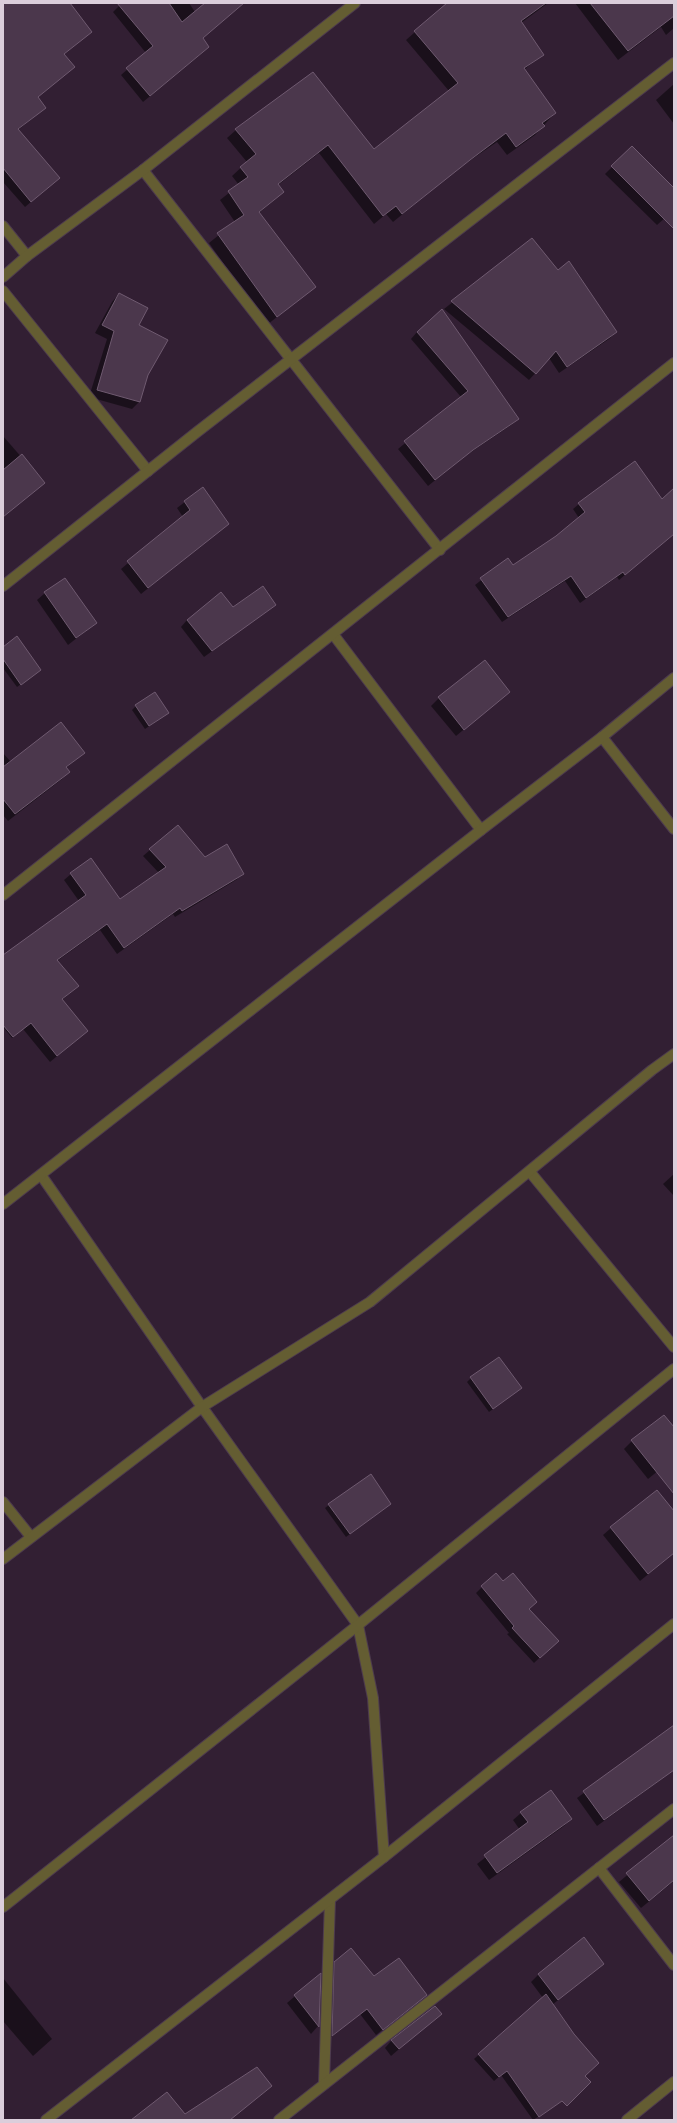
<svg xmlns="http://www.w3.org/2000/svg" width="677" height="2123" viewBox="0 0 677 2123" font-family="Quicksand,sans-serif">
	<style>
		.shadow { fill: #0007 }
		.building { fill: #4b374c; stroke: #6f5a70 }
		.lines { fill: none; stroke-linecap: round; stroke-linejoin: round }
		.street-casing { stroke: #4d3b4e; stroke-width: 12 }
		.street { stroke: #645d32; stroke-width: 10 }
	</style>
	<rect width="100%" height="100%" fill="#321f33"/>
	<!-- shadow -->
	<g class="shadow">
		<path d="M12,3H68L91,32L64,54L74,67L37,97L45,108L18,130L52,184L25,207L3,182V7Z"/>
		<path d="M122,3H189L195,12L207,3H244L202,38L208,47L201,54L143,102L121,75L146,53L113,12Z"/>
		<path d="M448,3H548L521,23L542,54L524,70L555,113L535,135L507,155L497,142L459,168L393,222L386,214L374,224L319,153L278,185L283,192L259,213L314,287L267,325L209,243L235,222L220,200L239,185L232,176L247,162L227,138L236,130L374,151L449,91L406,40Z"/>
		<path d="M575,3H674V28L666,35L661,27L618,60Z"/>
		<path d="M674,84V124L656,100Z"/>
		<path d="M632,147L674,194V210L657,225L605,174Z"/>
		<path d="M532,239L558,271L616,332L609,339L559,373L549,358L529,380L444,309Z"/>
		<path d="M119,294L138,326L147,375L139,402L132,409L89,397L107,339L95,333L112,302Z"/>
		<path d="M417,332L518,419L511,425L465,456L428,486L398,449L461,397L411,339Z"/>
		<path d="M3,436L44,483L3,517Z"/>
		<path d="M203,488L228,524L141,594L121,569L183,517L177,508Z"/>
		<path d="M579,504L669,537L619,580L617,577L580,603L565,581L502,622L475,585L508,559L513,566L557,537L579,518L573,509Z"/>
		<path d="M45,593L96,623L68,645L37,600Z"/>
		<path d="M275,605L204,657L181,627L187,620L233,608Z"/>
		<path d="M3,648L36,673L17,687L3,668Z"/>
		<path d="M509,692L456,736L431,706L439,698Z"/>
		<path d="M136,706L168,713L145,729L132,710Z"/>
		<path d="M3,753L11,762L83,753L66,768L68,772L62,779L8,821L3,815Z"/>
		<path d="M150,850L205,858L243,874L236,880L175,917L173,914L117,954L100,930L57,961L78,986L62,1000L80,1037L50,1062L23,1029L12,1038L3,1027V957L79,901L64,880L71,874L120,900L159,873L143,856Z"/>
		<path d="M674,1174V1196L663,1184Z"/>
		<path d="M471,1378L521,1388L489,1412L467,1382Z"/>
		<path d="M674,1429V1458L648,1479L624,1449L632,1441Z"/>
		<path d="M390,1504L346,1537L325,1508L329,1505Z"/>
		<path d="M674,1512V1553L640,1581L603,1535L611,1528Z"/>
		<path d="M503,1583L536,1602L528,1610L551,1647L534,1663L507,1634L509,1633L476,1593L482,1587Z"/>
		<path d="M674,1727V1768L659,1781L597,1826L577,1798Z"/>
		<path d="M521,1813L571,1819L564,1826L489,1880L477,1864L520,1830L513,1820Z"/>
		<path d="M664,1844L674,1856V1881L641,1908L619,1882Z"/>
		<path d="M335,1962L374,1977L425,1995L376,2035L360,2014L326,2041L328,1969Z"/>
		<path d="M603,1964L552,2005L570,2096L533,2120L501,2075L494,2081L474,2059L543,1998L531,1982L538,1975Z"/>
		<path d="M320,1975L318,2026L311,2034L287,2003Z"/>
		<path d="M3,1978L52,2039L33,2056L3,2021Z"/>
		<path d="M440,2014L391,2056L385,2048L392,2040Z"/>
	</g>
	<!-- building -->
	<g class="building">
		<path d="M3,3H70L92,32L64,54L75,67L38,97L46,108L18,129L60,178L31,202L3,168Z"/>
		<path d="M117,3H169L182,22L205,3H244L203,38L209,47L150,96L126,68L153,46Z"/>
		<path d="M447,3H546L521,21L544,55L524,68L556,113L542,123L545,126L516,147L506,133L470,160L402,214L396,206L383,216L328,145L278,184L284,192L259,212L316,287L277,317L217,233L244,215L228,191L248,177L240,167L256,154L235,129L313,72L374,149L458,83L414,31Z"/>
		<path d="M590,3H674V16L628,51Z"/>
		<path d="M632,146L674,188V229L611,166Z"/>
		<path d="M532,238L558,270L569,261L617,332L567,367L556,351L536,374L451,301Z"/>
		<path d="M119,293L148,308L139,325L168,340L148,375L140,402L97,390L114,331L102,325Z"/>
		<path d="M442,309L519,419L473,450L435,480L404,441L468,391L417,332Z"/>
		<path d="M22,454L45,483L3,517V470Z"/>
		<path d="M635,461L662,499L674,488V534L625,575L623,572L586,598L571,576L508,617L480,578L508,558L513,565L556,536L585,512L578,503Z"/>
		<path d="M203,487L229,524L148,588L127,561L190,510L184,501Z"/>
		<path d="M65,578L97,623L76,638L44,592Z"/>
		<path d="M263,586L276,605L212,651L187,620L221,592L233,607Z"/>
		<path d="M17,636L41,670L21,685L3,659V647Z"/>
		<path d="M485,660L510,692L464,730L438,697Z"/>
		<path d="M155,692L169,713L149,726L135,705Z"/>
		<path d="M61,722L85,753L66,767L70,772L15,814L3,799V767Z"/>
		<path d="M178,825L205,857L227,844L244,874L182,911L180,908L124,948L107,924L57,960L79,986L62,999L88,1031L57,1056L31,1023L13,1037L3,1025V955L86,895L70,873L91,858L120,899L166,867L149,849Z"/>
		<path d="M499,1357L522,1388L493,1409L470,1377Z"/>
		<path d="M664,1415L674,1427V1494L631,1440Z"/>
		<path d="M371,1474L391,1504L350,1534L328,1504Z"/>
		<path d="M657,1490L674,1511V1553L648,1574L610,1527Z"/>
		<path d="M496,1573L503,1581L513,1573L537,1602L529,1609L559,1641L540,1658L512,1628L514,1626L481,1586Z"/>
		<path d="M674,1725V1770L604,1820L583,1791Z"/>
		<path d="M551,1790L572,1819L497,1873L484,1855L528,1822L520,1812Z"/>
		<path d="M674,1835V1880L649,1901L626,1873Z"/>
		<path d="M584,1937L604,1964L558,2000L538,1974Z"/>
		<path d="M351,1948L374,1976L399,1958L427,1995L383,2030L367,2009L332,2036L334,1962Z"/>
		<path d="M321,1973L319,2027L294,1995Z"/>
		<path d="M546,1994L574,2034L599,2063L585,2076L591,2082L567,2106L562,2101L539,2117L507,2071L499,2077L478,2054Z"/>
		<path d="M435,2006L442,2014L399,2049L391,2040Z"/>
		<path d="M257,2067L272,2086L230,2120H131L167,2092L185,2114Z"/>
	</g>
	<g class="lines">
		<!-- street casing -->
		<g class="street-casing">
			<g id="street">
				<path d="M143,170L440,550"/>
				<path d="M3,226L27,256"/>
				<path d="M3,277L27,256L143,170L355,3"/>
				<path d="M3,291L148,471"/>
				<path d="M3,586L197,432L674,63"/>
				<path d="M333,634L481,830"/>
				<path d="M602,737L674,829"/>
				<path d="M3,895L674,363"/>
				<path d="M530,1172L674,1347"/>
				<path d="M41,1175L202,1407L358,1625L373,1698L384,1857"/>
				<path d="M3,1204L481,830L602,737L674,678"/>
				<path d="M3,1502L31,1537"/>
				<path d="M3,1559L202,1407L370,1302L652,1070L674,1054"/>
				<path d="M599,1868L674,1965"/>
				<path d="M3,1907L358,1625L674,1369"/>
				<path d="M324,2084L330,1900"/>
				<path d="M46,2120L384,1857L674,1624"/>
				<path d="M279,2120L674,1809"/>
				<path d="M627,2120L674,2082"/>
			</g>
		</g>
		<!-- street -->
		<use href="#street" class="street"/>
	</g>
	<!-- border -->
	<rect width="677" height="2123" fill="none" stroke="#dbcedb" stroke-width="8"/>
</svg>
